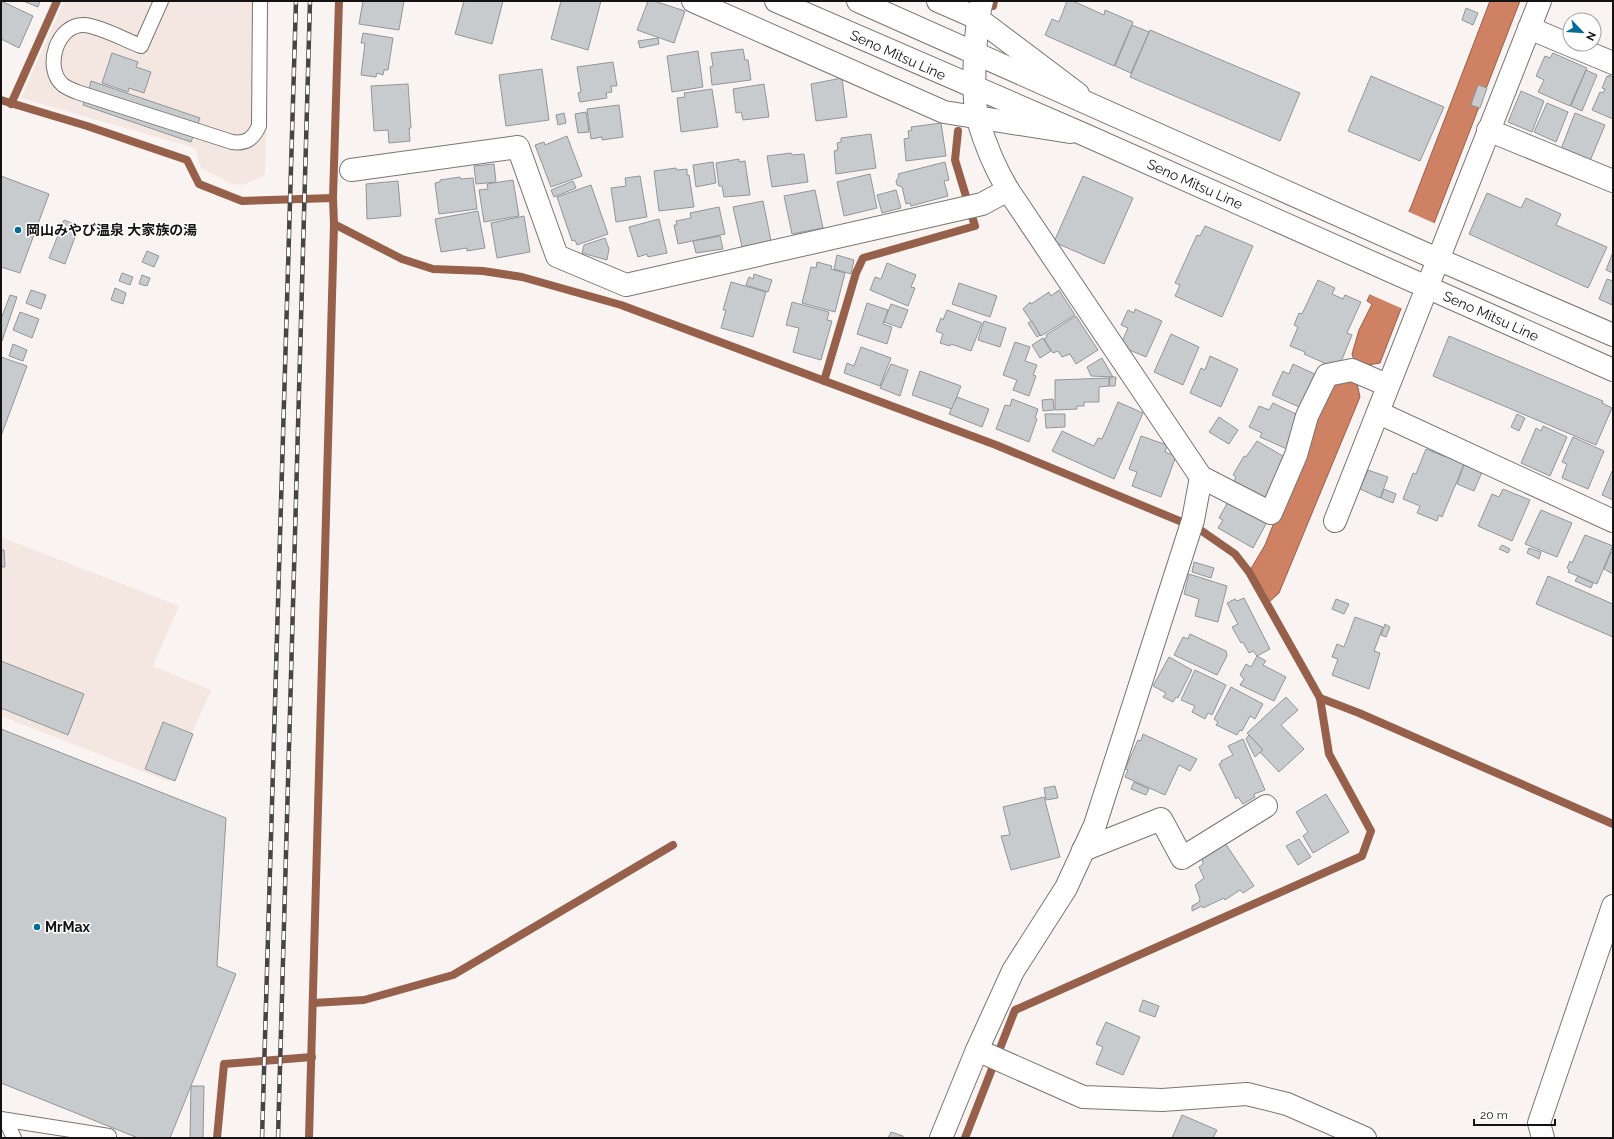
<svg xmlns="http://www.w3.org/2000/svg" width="1614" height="1139" viewBox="0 0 1614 1139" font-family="Raleway,'Noto Sans JP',sans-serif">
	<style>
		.built { fill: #f4e6e1 }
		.water { fill: #ce8163; stroke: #96604b }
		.pier { fill: #f9f4f2 }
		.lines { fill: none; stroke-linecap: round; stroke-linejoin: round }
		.stream { stroke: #96604b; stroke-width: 8 }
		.building { fill: #c7cbce; stroke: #929699 }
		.lane-casing { stroke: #7a7573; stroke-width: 16 }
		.street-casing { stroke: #7a7573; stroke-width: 24 }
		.primary-casing { stroke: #7a7573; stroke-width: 24 }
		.lane { stroke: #fff; stroke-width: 14 }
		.street { stroke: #fff; stroke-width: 22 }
		.primary { stroke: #fff; stroke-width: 22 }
		.rail-casing { stroke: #474444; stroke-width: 4.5 }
		.rail { stroke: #fff; stroke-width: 3; stroke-dasharray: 9; stroke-linecap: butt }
		.poi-dot { fill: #006c99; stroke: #fff; stroke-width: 1.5 }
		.labels { text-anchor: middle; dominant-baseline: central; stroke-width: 3; stroke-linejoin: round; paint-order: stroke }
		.street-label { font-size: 14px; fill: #141212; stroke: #fff }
		.poi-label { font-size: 14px; font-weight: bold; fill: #141212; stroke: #fff; text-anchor: start }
	</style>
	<rect width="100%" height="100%" fill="#f9f4f2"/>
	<!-- built -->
	<g class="built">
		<path d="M64,1H269L265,175L243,185L232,184L201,168L195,148L21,98Z"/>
		<path d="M1,537L179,606L153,666L211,690L170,782L1,716Z"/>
	</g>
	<!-- water -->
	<path class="water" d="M1490,1H1520L1380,363L1362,366L1356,379L1360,397L1279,593L1266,605L1249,572L1265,545L1331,380L1355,363L1352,354L1359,330L1372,304L1367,301L1411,207Z"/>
	<!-- pier -->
	<path class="pier" d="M1407,211L1436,224L1403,309L1369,294Z"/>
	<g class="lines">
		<!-- stream -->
		<g class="stream">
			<path d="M993,6L994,1"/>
			<path d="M1,100L87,126L187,160L199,184L242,201L333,198L334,224L402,259L433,269L483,271L522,277L621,305L996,445L1199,529L1235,554L1249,572L1320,698L1329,754L1371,831L1362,856L1015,1010L965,1138"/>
			<path d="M11,104L57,1"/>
			<path d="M333,198L339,1"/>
			<path d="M824,381L856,273L863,258L975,226L955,160L958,131"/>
			<path d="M1320,698L1359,713L1613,824"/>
			<path d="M313,1003L364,1000L453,975L673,845"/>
			<path d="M217,1138L224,1064L312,1057"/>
			<path d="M309,1138L334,224"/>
		</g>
	</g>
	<!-- building -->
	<g class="building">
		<path d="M1,1L33,16L19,48L1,39Z"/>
		<path d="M23,1H40L38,7Z"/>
		<path d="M359,1H404L399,30L359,24L363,1Z"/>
		<path d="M464,1H503L492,44L455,34Z"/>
		<path d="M561,1H601L588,50L551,39Z"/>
		<path d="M648,1H654L685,11L674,43L637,30Z"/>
		<path d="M1067,1H1073L1104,15L1105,10L1133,22L1114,66L1045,35L1052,19L1059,22Z"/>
		<path d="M1466,8L1478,13L1473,25L1462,20Z"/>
		<path d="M1132,25L1149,32L1131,73L1115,66Z"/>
		<path d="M1150,30L1300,93L1280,141L1130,77Z"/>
		<path d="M363,33L393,38L388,70H384L383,75L377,73L376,77L361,75L365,43H361Z"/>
		<path d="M658,38L659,44L640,48L638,41Z"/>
		<path d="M743,49L745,60H748L751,80L712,85L710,67L713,66L711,53Z"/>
		<path d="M698,51L703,87L672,92L667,56Z"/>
		<path d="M112,53L138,62L136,67L151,72L144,93L129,88L128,92L102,83Z"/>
		<path d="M1553,53L1587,68L1570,106L1538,92L1544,80L1536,76L1545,56L1550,58Z"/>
		<path d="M613,62L617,86H611L612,92L606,93L607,98L580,102L578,93L581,92L577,67Z"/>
		<path d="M542,69L549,120L506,126L499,75Z"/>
		<path d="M1586,70L1597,75L1582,111L1571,106Z"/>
		<path d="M1609,75L1613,77V119L1592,110L1600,92L1603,93L1605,89L1602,88L1607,76L1609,77Z"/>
		<path d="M1371,76L1444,107L1420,161L1348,131Z"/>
		<path d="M842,78L847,117L816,121L811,84Z"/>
		<path d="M91,81L200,118L191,142L83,105L85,99L81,98L85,87L89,89Z"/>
		<path d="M408,84L411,128H409L410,141L389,143L388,130L374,131L371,86Z"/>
		<path d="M764,84L769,117L743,120L741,112L736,113L733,89Z"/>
		<path d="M1478,85L1487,88L1480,108L1471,105Z"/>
		<path d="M712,89L718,127L681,132L677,98L685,97L684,93Z"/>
		<path d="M1521,91L1544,101L1532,132L1508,122Z"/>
		<path d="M1547,103L1568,112L1556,142L1534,132Z"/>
		<path d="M619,105L623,137L602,140V137L591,139L587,109Z"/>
		<path d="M586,112L589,132L578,133L575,114Z"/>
		<path d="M564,113L566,123L558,125L556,115Z"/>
		<path d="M1575,113L1605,125L1590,161L1561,149Z"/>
		<path d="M941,123L946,156L906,161L904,139L909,138L908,131L912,130L911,127Z"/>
		<path d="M871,134L876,168L836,174L834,151L838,150L837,143L841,142V138Z"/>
		<path d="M567,136L582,176L551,187L535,145L544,142L545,145Z"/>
		<path d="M791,153L792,155L804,154L808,182L772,187L767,156Z"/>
		<path d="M739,159V162L745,161L750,195L724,197L722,186H719L716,163Z"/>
		<path d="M713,162L716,183L696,187L693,165Z"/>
		<path d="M945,162L949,180L944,181L948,196L911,206L910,203L906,204L902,187L897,185L896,181L899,176L898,174Z"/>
		<path d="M494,164L496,182L476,184L474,166Z"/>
		<path d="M676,168L677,170L687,169V175H689L694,207L659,211L654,171Z"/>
		<path d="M870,174L877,208L844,216L837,182Z"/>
		<path d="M1,176L49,194L20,273L1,267Z"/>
		<path d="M640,176L647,217L616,222L611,188L626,186L625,178Z"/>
		<path d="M1083,176L1133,198L1104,264L1054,242Z"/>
		<path d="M460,177L461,179L473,178L477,209L439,214L435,183L440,182V180Z"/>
		<path d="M513,180L519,216L484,222L479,190L488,189L487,184Z"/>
		<path d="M398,181L401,216L367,219L366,184Z"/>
		<path d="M573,181L576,188L554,197L551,190Z"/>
		<path d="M591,185L608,234L577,245L575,240L572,241L557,197Z"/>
		<path d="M815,190L823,228L792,234L784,196Z"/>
		<path d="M896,190L901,208L882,213L877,195Z"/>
		<path d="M1487,193L1521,208L1526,198L1561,214L1556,225L1607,247L1588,288L1469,234Z"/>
		<path d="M763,201L771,241L742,247L733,207Z"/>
		<path d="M719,207L725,234L678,244L674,225H677L676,221L691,218L690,213Z"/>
		<path d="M478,211L485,248L467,251V248L441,252L435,219Z"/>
		<path d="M524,216L530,252L497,258L491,223Z"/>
		<path d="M659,219L667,253L648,257L647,254L638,257L629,227Z"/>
		<path d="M64,220L79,226L65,264L49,258Z"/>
		<path d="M1205,226L1253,246L1222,317L1175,296L1180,285L1175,283L1197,235L1200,236Z"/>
		<path d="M720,236L723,249L696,253L693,241Z"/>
		<path d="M605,238L609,249L607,260L582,253L584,245Z"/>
		<path d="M147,251L159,256L154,267L142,262Z"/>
		<path d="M1613,252V273L1606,270Z"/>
		<path d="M837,255L854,260L851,274L834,269Z"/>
		<path d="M817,262L832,266L831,269L845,273L835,312L802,303L811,267L816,268Z"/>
		<path d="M887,263L916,275L911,287L915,288L908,306L870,290L875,277L881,279Z"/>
		<path d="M122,273L133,277L130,285L119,281Z"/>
		<path d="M754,274L772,280L768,292L746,285L749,277L753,279Z"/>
		<path d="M142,275L150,278L147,286L139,284Z"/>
		<path d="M1607,279L1613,281L1612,305L1599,299Z"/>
		<path d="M1318,280L1335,288L1332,294L1343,299L1345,295L1361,302L1347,333L1352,335L1338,369L1304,354L1305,352L1290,346L1298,327L1294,325L1299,313L1302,314Z"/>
		<path d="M731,282L766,292L753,337L721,328L726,310H723Z"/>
		<path d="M959,283L997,296L990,317L952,304Z"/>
		<path d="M115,288L126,293L123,304L111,300Z"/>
		<path d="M31,290L46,295L41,309L26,303Z"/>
		<path d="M1059,290L1075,315L1041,336L1023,309L1030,302L1031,304L1049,292L1051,296Z"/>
		<path d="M10,295L17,297L2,341L1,319Z"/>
		<path d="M792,302L829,312L827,320L832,321L821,360L793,352L799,328L786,325Z"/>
		<path d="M867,303L888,310L883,324L892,327L887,344L857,334Z"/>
		<path d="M891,304L908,310L901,328L884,322Z"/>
		<path d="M1135,309L1162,321L1146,357L1120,346L1128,328L1121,325L1128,310L1134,313Z"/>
		<path d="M947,310L982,323L971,351L951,344L950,346L940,343L943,334L936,331L941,318L943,320Z"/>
		<path d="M20,312L39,319L32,338L13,330Z"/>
		<path d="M1076,316L1098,350L1076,364L1070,354L1062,357L1058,351L1053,353L1044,339L1047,337L1046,335Z"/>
		<path d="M984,321L1006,328L1000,347L978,340Z"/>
		<path d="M1032,321L1040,335L1037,337L1028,323Z"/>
		<path d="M1171,334L1199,347L1183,385L1154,372Z"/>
		<path d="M1449,336L1603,401L1602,403L1612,408L1596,445L1433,376Z"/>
		<path d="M1043,338L1051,351L1040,358L1032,345Z"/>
		<path d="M1015,342L1030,347L1025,361L1037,365L1033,375L1036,376L1029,396L1013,390L1017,380L1003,375Z"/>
		<path d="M13,344L27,350L23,361L9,356Z"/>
		<path d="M861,347L891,358L880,386L844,373L847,363L854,366Z"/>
		<path d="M1210,356L1238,369L1221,407L1190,393L1201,368L1205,370Z"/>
		<path d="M1,357L27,366L1,436Z"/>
		<path d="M1102,358L1113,377L1091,376L1087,367Z"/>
		<path d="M891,364L908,370L900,396L880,388Z"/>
		<path d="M1293,364L1319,376L1304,409L1272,395L1283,371L1289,374Z"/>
		<path d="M920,371L961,386L952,409L912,395Z"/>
		<path d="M1110,377H1116L1115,386H1109Z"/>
		<path d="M1109,378V386L1099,387V402H1084V406H1077V409L1055,410V380Z"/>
		<path d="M957,397L989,409L982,427L949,414Z"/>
		<path d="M1012,399L1038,409L1035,418L1037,419L1029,442L996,429L1005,405L1010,406Z"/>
		<path d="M1053,399L1054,410L1043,411L1042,400Z"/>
		<path d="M1118,402L1143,413L1114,479L1052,451L1062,431L1094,446L1098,438L1102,439Z"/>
		<path d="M1273,403L1300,416L1289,450L1260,437L1262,433L1249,427L1259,406L1269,410Z"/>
		<path d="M1045,414H1065V427L1046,428Z"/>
		<path d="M1517,414L1525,418L1519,431L1511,427Z"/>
		<path d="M1219,417L1238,430L1229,444L1209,432Z"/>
		<path d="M1543,426L1567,437L1550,476L1521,463L1536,428L1541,431Z"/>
		<path d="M1141,436L1167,445L1165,452L1176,456L1161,497L1132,486L1137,472L1129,469Z"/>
		<path d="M1573,437L1604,451L1588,489L1562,478L1567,464L1562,462Z"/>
		<path d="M1257,441L1288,459L1265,499L1234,481L1236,477L1233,475L1244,456L1246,457Z"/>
		<path d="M1426,449L1446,457L1447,454L1465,462L1442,517L1439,515L1437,521L1417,513L1420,506L1403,499L1413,473L1416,474Z"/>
		<path d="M1464,465L1482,472L1474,491L1457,484Z"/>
		<path d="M1613,469V500L1602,495Z"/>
		<path d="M1368,470L1388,477L1380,498L1360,489Z"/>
		<path d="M1384,489L1396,494L1393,503L1381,498Z"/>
		<path d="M1503,489L1530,500L1512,541L1478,526L1492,494L1499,497Z"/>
		<path d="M1229,500L1267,522L1253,548L1218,528L1223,520L1219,518Z"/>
		<path d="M1541,510L1572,523L1557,557L1525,544Z"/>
		<path d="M1585,535L1613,546L1597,584L1568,572L1569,570L1567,568L1570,561L1572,563Z"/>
		<path d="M1502,545L1510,549L1508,553L1499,549Z"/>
		<path d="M1529,548L1541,552L1539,559L1527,553Z"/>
		<path d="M1,550H4L5,567H1Z"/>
		<path d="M1611,552L1613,553V574L1604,569Z"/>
		<path d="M1194,562L1214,568L1211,578L1192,572Z"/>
		<path d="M1189,574L1227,586L1218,622L1195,616L1199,599L1184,594Z"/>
		<path d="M1548,576L1613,604V637L1536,604Z"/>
		<path d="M1578,576L1593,583L1591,588L1575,581Z"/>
		<path d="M1244,598L1270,649L1257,656L1253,651L1249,653L1243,642L1241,643L1232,627L1238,624L1227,603L1235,599L1237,601Z"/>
		<path d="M1336,599L1349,604L1344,614L1332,609Z"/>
		<path d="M1355,617L1383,627L1374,651L1380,653L1369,689L1332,675L1338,659L1332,657L1337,644L1344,647Z"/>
		<path d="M1385,624L1390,627L1386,637L1381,635Z"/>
		<path d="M1190,634L1226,651L1227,656L1217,675L1174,655L1183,637L1188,639Z"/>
		<path d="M1257,656L1266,661L1263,665L1286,677L1274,701L1240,685L1244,679L1240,675L1246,664L1251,667Z"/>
		<path d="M1169,657L1192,670L1178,698L1176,697L1173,702L1163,697L1166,693L1153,686Z"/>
		<path d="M1,661L84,694L68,735L1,708Z"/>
		<path d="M1195,670L1226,685L1212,715L1208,713L1205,719L1192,712L1195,706L1181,700Z"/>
		<path d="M1231,687L1263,704L1255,719L1250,716L1242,731L1240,730L1237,735L1216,725L1218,722L1214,719Z"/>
		<path d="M1286,697L1298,710L1281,725L1304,749L1279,772L1260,752L1263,750L1247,733Z"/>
		<path d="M163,722L193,734L175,781L145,769Z"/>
		<path d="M1,729L226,818L217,966L236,974L170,1138H138L1,1083Z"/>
		<path d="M1143,734L1197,759L1190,771L1179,765L1165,795L1125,777L1128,770L1125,769L1138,740L1141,741Z"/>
		<path d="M1249,735L1263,750L1255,757L1246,739Z"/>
		<path d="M1243,739L1265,790L1254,794L1255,797L1243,804L1238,797L1236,799L1219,764L1222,762L1221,761L1233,755L1228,746Z"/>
		<path d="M1134,782L1149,789L1146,795L1131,789Z"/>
		<path d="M1055,786L1058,798L1046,800L1044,788Z"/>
		<path d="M1326,794L1349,832L1313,853L1303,836L1308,832L1296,812Z"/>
		<path d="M1044,797L1060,857L1011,870L1001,836L1010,835L1003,807Z"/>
		<path d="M1299,839L1311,857L1298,865L1286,846Z"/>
		<path d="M1225,843L1254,886L1243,893L1240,890L1225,900L1224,898L1203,908L1202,906L1192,911V906L1199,902L1200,899L1195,885L1204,878L1199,867L1203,864L1202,858Z"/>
		<path d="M1143,1000L1159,1006L1155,1017L1139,1011Z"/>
		<path d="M1106,1022L1140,1037L1123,1075L1096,1064L1103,1047L1096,1044Z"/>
		<path d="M191,1086H204L203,1138H190Z"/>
		<path d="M1182,1115L1217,1130L1213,1138H1172Z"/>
		<path d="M891,1132L903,1136V1138H888Z"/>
	</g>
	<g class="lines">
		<!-- lane casing -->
		<g class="lane-casing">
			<g id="lane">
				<path d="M161,1L141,46C125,40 102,27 85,25C57,23 43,68 63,85C67,88 72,90 77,92L232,142C246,144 253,139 259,126L260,1"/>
				<path d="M1,1119L109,1136"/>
				<path d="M6,1121L14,1138"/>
			</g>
		</g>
		<!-- street casing -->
		<g class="street-casing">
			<g id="street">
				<path d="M693,1L944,112L1070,132"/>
				<path d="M938,1L977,18L1078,94"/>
				<path d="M982,1C975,27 971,94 978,120C985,144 995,168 1008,190L1201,477L1271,513L1296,455L1307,416L1327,375L1352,370L1387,385"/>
				<path d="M1529,28L1613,63"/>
				<path d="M1488,130L1613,181"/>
				<path d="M351,170L518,147L557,256L626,285L982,204L1008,190"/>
				<path d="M1379,413L1613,521"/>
				<path d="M1335,521L1540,1"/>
				<path d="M1083,850L1161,819L1182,858L1266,806"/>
				<path d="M977,1050L1083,1097L1162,1100L1247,1094L1287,1104L1365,1138"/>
				<path d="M941,1138L977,1050L1013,971L1066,888L1095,825L1193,520L1201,477"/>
				<path d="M1543,1138L1539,1123L1613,906"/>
			</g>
		</g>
		<!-- primary casing -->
		<g class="primary-casing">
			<g id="primary">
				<path d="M776,1L1083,134L1613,370"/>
				<path d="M858,1L1426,254L1613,335"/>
			</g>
		</g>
		<!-- lane -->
		<use href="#lane" class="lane"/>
		<!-- street -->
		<use href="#street" class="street"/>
		<!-- primary -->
		<use href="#primary" class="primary"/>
		<!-- rail casing -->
		<g class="rail-casing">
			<g id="rail">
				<path d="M262,1138L296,1"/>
				<path d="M278,1138L310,1"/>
			</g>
		</g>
		<!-- rail -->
		<use href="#rail" class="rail"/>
	</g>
	<!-- markers -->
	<g class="poi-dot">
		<circle cx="18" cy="230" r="4"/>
		<circle cx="37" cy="927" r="4"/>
	</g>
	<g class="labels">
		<!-- street labels -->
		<g class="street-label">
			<text transform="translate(898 55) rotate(24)">Seno Mitsu Line</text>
			<text transform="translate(1195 184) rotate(24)">Seno Mitsu Line</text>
			<text transform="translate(1491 316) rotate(24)">Seno Mitsu Line</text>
		</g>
		<!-- poi labels -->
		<g class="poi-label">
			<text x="26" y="230">岡山みやび温泉 大家族の湯</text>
			<text x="45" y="927">MrMax</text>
		</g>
	</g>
	<!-- border -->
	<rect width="1614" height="1139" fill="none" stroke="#141212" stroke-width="4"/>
	<!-- north arrow -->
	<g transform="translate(1582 32) rotate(115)"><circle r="19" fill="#ffffff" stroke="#a1a0a0"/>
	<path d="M0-3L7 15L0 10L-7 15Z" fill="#006c99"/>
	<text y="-6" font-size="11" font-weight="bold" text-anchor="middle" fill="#141212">N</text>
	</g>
	<!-- scale -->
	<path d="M1474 1119v6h81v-6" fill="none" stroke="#141212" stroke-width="2"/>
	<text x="1480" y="1119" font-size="12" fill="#141212" stroke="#ffffff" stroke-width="3" paint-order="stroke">20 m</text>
</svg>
